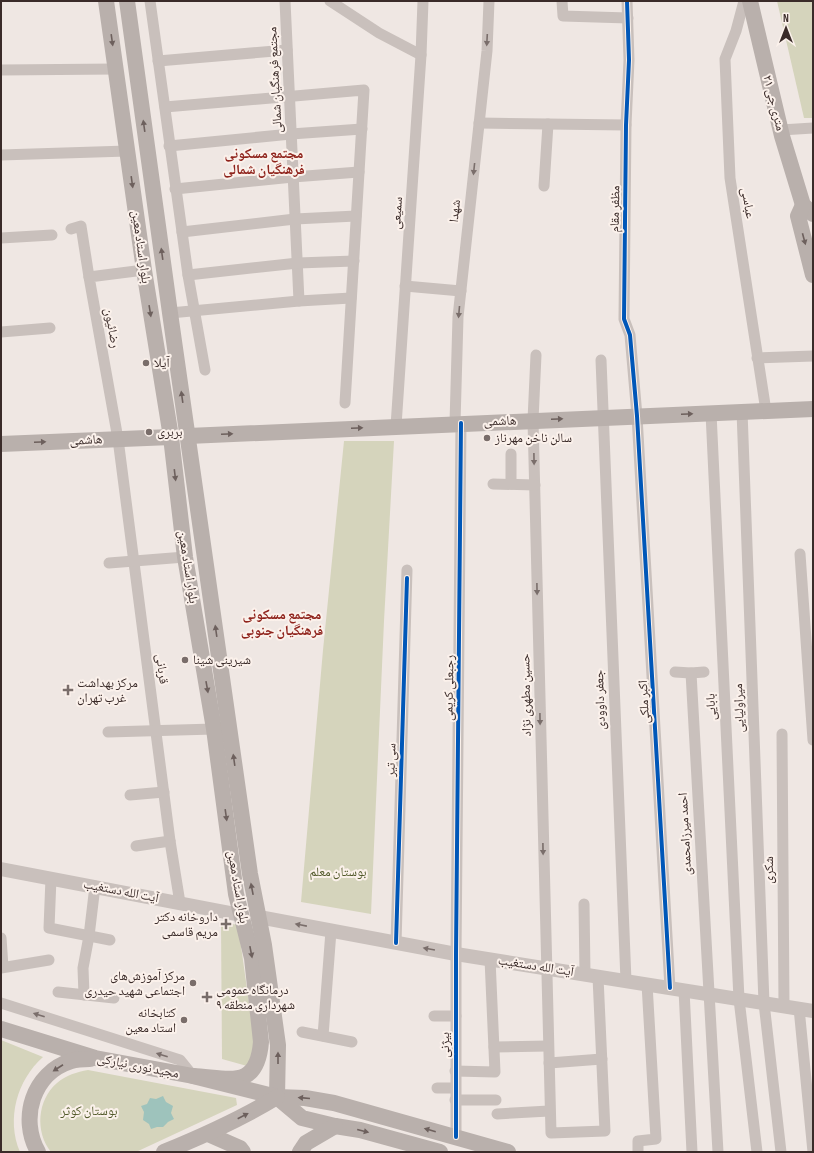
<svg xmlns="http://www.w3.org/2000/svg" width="814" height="1153" viewBox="0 0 814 1153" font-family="'Sofia Sans Condensed','Noto Naskh Arabic',sans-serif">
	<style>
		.green { fill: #d5d4bc }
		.water { fill: #9ec3bc }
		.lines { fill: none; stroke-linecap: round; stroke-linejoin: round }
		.minor { stroke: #c9c0bc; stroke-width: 11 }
		.tertiary { stroke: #c9c0bc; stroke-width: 14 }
		.secondary { stroke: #b9b0ac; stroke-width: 16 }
		.cycleway-casing { stroke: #fbf1eb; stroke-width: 6 }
		.cycleway { stroke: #0057b8; stroke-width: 4 }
		.oneway { fill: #6d605d }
		.oneway2 { fill: #7a6e6b }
		.poi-dot { fill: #796d6a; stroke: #fbf1eb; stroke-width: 1.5 }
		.labels { text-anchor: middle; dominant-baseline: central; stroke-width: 4; stroke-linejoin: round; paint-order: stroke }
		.street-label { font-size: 13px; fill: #3a2b29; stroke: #fbf1eb }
		.poi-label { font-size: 13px; fill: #3a2b29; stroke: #fbf1eb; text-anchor: start }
		.park-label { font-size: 13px; fill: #525a2b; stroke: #fbf1eb }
		.neighbourhood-label { font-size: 14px; font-weight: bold; fill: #8f231c; stroke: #fbf1eb }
	</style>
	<rect width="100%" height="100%" fill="#efe7e3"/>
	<!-- green -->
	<g class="green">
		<path d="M777,1H813V118H804Z"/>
		<path d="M344,441H394L384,621L371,914L301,902L323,650Z"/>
		<path d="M221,922L238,925L256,1053L247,1066L222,1059Z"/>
		<path d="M1,1040L43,1057C17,1080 6,1119 20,1152H1Z"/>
		<path d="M88,1070L236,1098L237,1105L136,1152H51C35,1132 37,1100 57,1083C66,1075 77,1072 88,1070Z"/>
	</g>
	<!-- water -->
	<path class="water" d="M163,1096L166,1102L173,1106L171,1113L174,1119L168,1122L163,1127H157L151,1129L149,1124L143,1120L144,1112L141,1106L147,1104L150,1098L156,1099Z"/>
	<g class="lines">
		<!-- minor -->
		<g class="minor">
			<path d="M150,1L188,275L205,370"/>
			<path d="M285,1L299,301"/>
			<path d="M330,1L379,33L421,55"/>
			<path d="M562,1L563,16L628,18"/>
			<path d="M627,1L629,60L626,125L624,319L630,335L637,416L670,988"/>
			<path d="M744,1L736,31L725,59L730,178L766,411"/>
			<path d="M158,61L287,50"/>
			<path d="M1,70L116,69"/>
			<path d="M165,107L364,90L345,403"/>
			<path d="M479,123L626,125"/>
			<path d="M781,130L813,128"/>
			<path d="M169,146L291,134L362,129"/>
			<path d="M1,155L127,151"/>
			<path d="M544,186L548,124"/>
			<path d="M175,189L293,177L359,172"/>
			<path d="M71,229L81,226L89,277"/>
			<path d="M182,232L295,219L356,216"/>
			<path d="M1,238L52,235"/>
			<path d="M144,270L89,277L118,439L170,841L180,903"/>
			<path d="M188,275L298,263L354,261"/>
			<path d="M405,286L461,291"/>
			<path d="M170,313L299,301L351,298"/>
			<path d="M1,332L50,328"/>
			<path d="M536,355L533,420L551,1133L605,1131L598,977"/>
			<path d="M757,358L813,356"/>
			<path d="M601,360L626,981"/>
			<path d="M742,411L764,1003L781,1152"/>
			<path d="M711,413L739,999L757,1152"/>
			<path d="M455,423L458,317L487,51L489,1"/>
			<path d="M396,426L421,55L423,1"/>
			<path d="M511,454V484"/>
			<path d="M493,484L535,485"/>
			<path d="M800,554L813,740"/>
			<path d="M109,563L185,557"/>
			<path d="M675,672L691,673L704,672"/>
			<path d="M691,673L718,1152"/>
			<path d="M108,732L214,729"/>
			<path d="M782,734L784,1006"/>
			<path d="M130,795L164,792"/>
			<path d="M136,846L170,841"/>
			<path d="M51,878L49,928L110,940"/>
			<path d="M584,904L585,974"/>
			<path d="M1,938L3,967"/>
			<path d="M396,943L407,570"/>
			<path d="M1,968L49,960"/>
			<path d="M684,990L692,1152"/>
			<path d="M58,992L114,998"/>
			<path d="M84,995L83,968L89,936L95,886"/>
			<path d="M1,1003L180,1060L193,1076"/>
			<path d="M799,1008L813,1152"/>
			<path d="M434,1016H456"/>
			<path d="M302,1032L352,1042"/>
			<path d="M323,1036L331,931"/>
			<path d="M494,1047L548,1046"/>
			<path d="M549,1063L602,1059"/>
			<path d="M455,1071L495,1072L490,959"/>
			<path d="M437,1088H455"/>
			<path d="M455,1100H496"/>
			<path d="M497,1114L549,1111"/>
			<path d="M456,1137V954L461,423"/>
			<path d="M638,1152V1141L656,1139L647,984"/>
		</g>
		<!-- tertiary -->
		<g class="tertiary">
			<path d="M1,869L241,915"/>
			<path d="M259,917L456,954L813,1011"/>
		</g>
		<!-- secondary -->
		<g class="secondary">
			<path d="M106,1L144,270L171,437L185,557L214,729L236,894L252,958L261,1042C257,1090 230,1078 193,1076"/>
			<path d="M127,1L170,313L250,874L264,945L278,1045L277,1097"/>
			<path d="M750,1L782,136L803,205L813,214"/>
			<path d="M803,205L798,216L813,275"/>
			<path d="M188,436L813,409"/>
			<path d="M1,444L171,437"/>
			<path d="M1,1029L95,1058L193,1076L277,1097L305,1098L334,1103L508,1152"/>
			<path d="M277,1097L302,1118L335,1126L360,1130L440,1152"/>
			<path d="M208,1134L240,1148L243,1152"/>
			<path d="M38,1152C19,1118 33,1073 71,1061C77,1059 84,1059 90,1059"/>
			<path d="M164,1152C203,1136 241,1119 277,1097"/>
			<path d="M300,1152L306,1143L335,1126"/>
		</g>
		<!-- cycleway casing -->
		<g class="cycleway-casing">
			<g id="cycleway">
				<path d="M627,1L629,60L626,125L624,319L630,335L637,416L670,988"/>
				<path d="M396,943L407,578"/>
				<path d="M456,1137V954L461,423"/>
			</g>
		</g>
		<!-- cycleway -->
		<use href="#cycleway" class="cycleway"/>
	</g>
	<!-- one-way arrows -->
	<defs><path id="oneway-solid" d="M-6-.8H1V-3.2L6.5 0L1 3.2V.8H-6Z"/></defs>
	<g class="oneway">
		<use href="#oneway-solid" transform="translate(112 40) rotate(82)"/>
		<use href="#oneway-solid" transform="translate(144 126) rotate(-98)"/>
		<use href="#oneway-solid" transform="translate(132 182) rotate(82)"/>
		<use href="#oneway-solid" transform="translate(804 239) rotate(75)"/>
		<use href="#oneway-solid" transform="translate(162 254) rotate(-98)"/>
		<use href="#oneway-solid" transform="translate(150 311) rotate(81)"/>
		<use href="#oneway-solid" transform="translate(182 397) rotate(-98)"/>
		<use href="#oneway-solid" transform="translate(687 414) rotate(-2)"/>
		<use href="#oneway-solid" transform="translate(557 419) rotate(-2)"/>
		<use href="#oneway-solid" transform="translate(357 428) rotate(-2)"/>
		<use href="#oneway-solid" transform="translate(227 434) rotate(-3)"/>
		<use href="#oneway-solid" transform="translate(40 442) rotate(-2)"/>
		<use href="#oneway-solid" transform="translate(175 475) rotate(83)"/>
		<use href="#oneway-solid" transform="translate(216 631) rotate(-98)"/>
		<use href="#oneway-solid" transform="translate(207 687) rotate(80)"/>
		<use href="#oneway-solid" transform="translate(234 760) rotate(-98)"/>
		<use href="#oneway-solid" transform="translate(226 815) rotate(82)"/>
		<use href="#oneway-solid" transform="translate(252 889) rotate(-101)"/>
		<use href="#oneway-solid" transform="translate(251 952) rotate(79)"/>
		<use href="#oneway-solid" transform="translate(278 1058) rotate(-90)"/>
		<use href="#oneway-solid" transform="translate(58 1068) rotate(147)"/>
		<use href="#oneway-solid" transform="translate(304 1098) rotate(-175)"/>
		<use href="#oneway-solid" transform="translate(243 1116) rotate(-27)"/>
		<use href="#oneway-solid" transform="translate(430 1130) rotate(-164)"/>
		<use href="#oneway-solid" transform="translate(363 1131) rotate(14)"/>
	</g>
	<g class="oneway2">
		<use href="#oneway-solid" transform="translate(487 40) rotate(93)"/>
		<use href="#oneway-solid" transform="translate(474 169) rotate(96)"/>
		<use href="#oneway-solid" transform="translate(459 312) rotate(95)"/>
		<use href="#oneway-solid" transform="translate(534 459) rotate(89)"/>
		<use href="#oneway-solid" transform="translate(537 589) rotate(89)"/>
		<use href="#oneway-solid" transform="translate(540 719) rotate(89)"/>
		<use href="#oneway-solid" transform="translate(543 849) rotate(89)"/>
		<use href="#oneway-solid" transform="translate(301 925) rotate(-169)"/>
		<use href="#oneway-solid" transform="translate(429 949) rotate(-170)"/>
		<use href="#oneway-solid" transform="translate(39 1015) rotate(-162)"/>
		<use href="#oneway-solid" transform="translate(162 1055) rotate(-162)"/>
	</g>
	<!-- markers -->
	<g class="poi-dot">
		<circle cx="146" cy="363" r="4"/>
		<circle cx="149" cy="432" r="4"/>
		<circle cx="487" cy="438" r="4"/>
		<circle cx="185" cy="660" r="4"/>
		<path d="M66 684h4v4h4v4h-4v4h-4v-4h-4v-4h4z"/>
		<path d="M224 918h4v4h4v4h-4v4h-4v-4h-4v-4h4z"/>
		<circle cx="193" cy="983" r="4"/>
		<path d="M205 991h4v4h4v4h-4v4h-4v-4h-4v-4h4z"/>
		<circle cx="184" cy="1020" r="4"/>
	</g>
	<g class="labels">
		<!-- street labels -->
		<g class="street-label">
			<text transform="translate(275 80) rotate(-93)">مجتمع فرهنگیان شمالی</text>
			<text transform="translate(774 103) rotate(76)">۲۱ متری جی</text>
			<text transform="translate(748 203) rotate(81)">عباسی</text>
			<text transform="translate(615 209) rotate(-89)">مظفر مقام</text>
			<text transform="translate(455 211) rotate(-84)">شهدا</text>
			<text transform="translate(397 213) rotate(-86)">سمیعی</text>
			<text transform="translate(141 247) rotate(82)">بلوار استاد معین</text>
			<text transform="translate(112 328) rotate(80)">رضائیون</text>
			<text transform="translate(500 421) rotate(-2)">هاشمی</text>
			<text transform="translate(86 440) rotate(-3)">هاشمی</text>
			<text transform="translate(188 567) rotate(81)">بلوار استاد معین</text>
			<text transform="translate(162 669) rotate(83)">قربانی</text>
			<text transform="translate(449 688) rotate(-89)">رجبعلی کریمی</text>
			<text transform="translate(526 695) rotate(-91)">حسین مطهری نژاد</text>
			<text transform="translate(600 700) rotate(-92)">جعفر داوودی</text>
			<text transform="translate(644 702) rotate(-93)">اکبر ملکی</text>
			<text transform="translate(711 707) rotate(-93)">بابایی</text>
			<text transform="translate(739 708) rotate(-92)">میراولیایی</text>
			<text transform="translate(391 760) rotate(-88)">سی تیر</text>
			<text transform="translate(685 834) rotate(-93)">احمد میرزامحمدی</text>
			<text transform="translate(769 870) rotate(-90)">شکری</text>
			<text transform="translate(238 887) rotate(80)">بلوار استاد معین</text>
			<text transform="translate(121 891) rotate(11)">آیت الله دستغیب</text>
			<text transform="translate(536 966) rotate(9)">آیت الله دستغیب</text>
			<text transform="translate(445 1045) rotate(-90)">بیژنی</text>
			<text transform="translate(138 1066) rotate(11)">مجید نوری نیارکی</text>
		</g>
		<!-- poi labels -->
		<g class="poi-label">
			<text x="154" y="363">آیلا</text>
			<text x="157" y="432">بربری</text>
			<text x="495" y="438">سالن ناخن مهرناز</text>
			<text x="193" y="660">شیرینی شینا</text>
			<text x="77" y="683">مرکز بهداشت<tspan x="77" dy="15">غرب تهران</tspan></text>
			<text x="218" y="917" text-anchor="end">داروخانه دکتر<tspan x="218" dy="15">مریم قاسمی</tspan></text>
			<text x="185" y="976" text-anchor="end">مرکز آموزش‌های<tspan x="185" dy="15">اجتماعی شهید حیدری</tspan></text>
			<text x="216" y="990">درمانگاه عمومی<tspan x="216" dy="15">شهرداری منطقه ۹</tspan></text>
			<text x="176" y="1013" text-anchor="end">کتابخانه<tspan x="176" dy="15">استاد معین</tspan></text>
		</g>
		<!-- park labels -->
		<g class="park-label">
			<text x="338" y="872">بوستان معلم</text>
			<text x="89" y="1111">بوستان کوثر</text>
		</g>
		<!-- neighbourhood labels -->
		<g class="neighbourhood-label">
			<text x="264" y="153">مجتمع مسکونی<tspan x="264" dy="16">فرهنگیان شمالی</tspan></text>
			<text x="282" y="614">مجتمع مسکونی<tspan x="282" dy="16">فرهنگیان جنوبی</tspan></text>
		</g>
	</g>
	<!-- border -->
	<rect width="814" height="1153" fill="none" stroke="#3a2b29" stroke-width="4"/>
	<!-- north arrow -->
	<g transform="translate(786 28)" stroke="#fbf1eb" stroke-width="3" paint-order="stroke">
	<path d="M0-3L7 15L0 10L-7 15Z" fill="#3a2b29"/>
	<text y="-6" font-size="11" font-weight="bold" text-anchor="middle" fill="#3a2b29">N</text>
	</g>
</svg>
